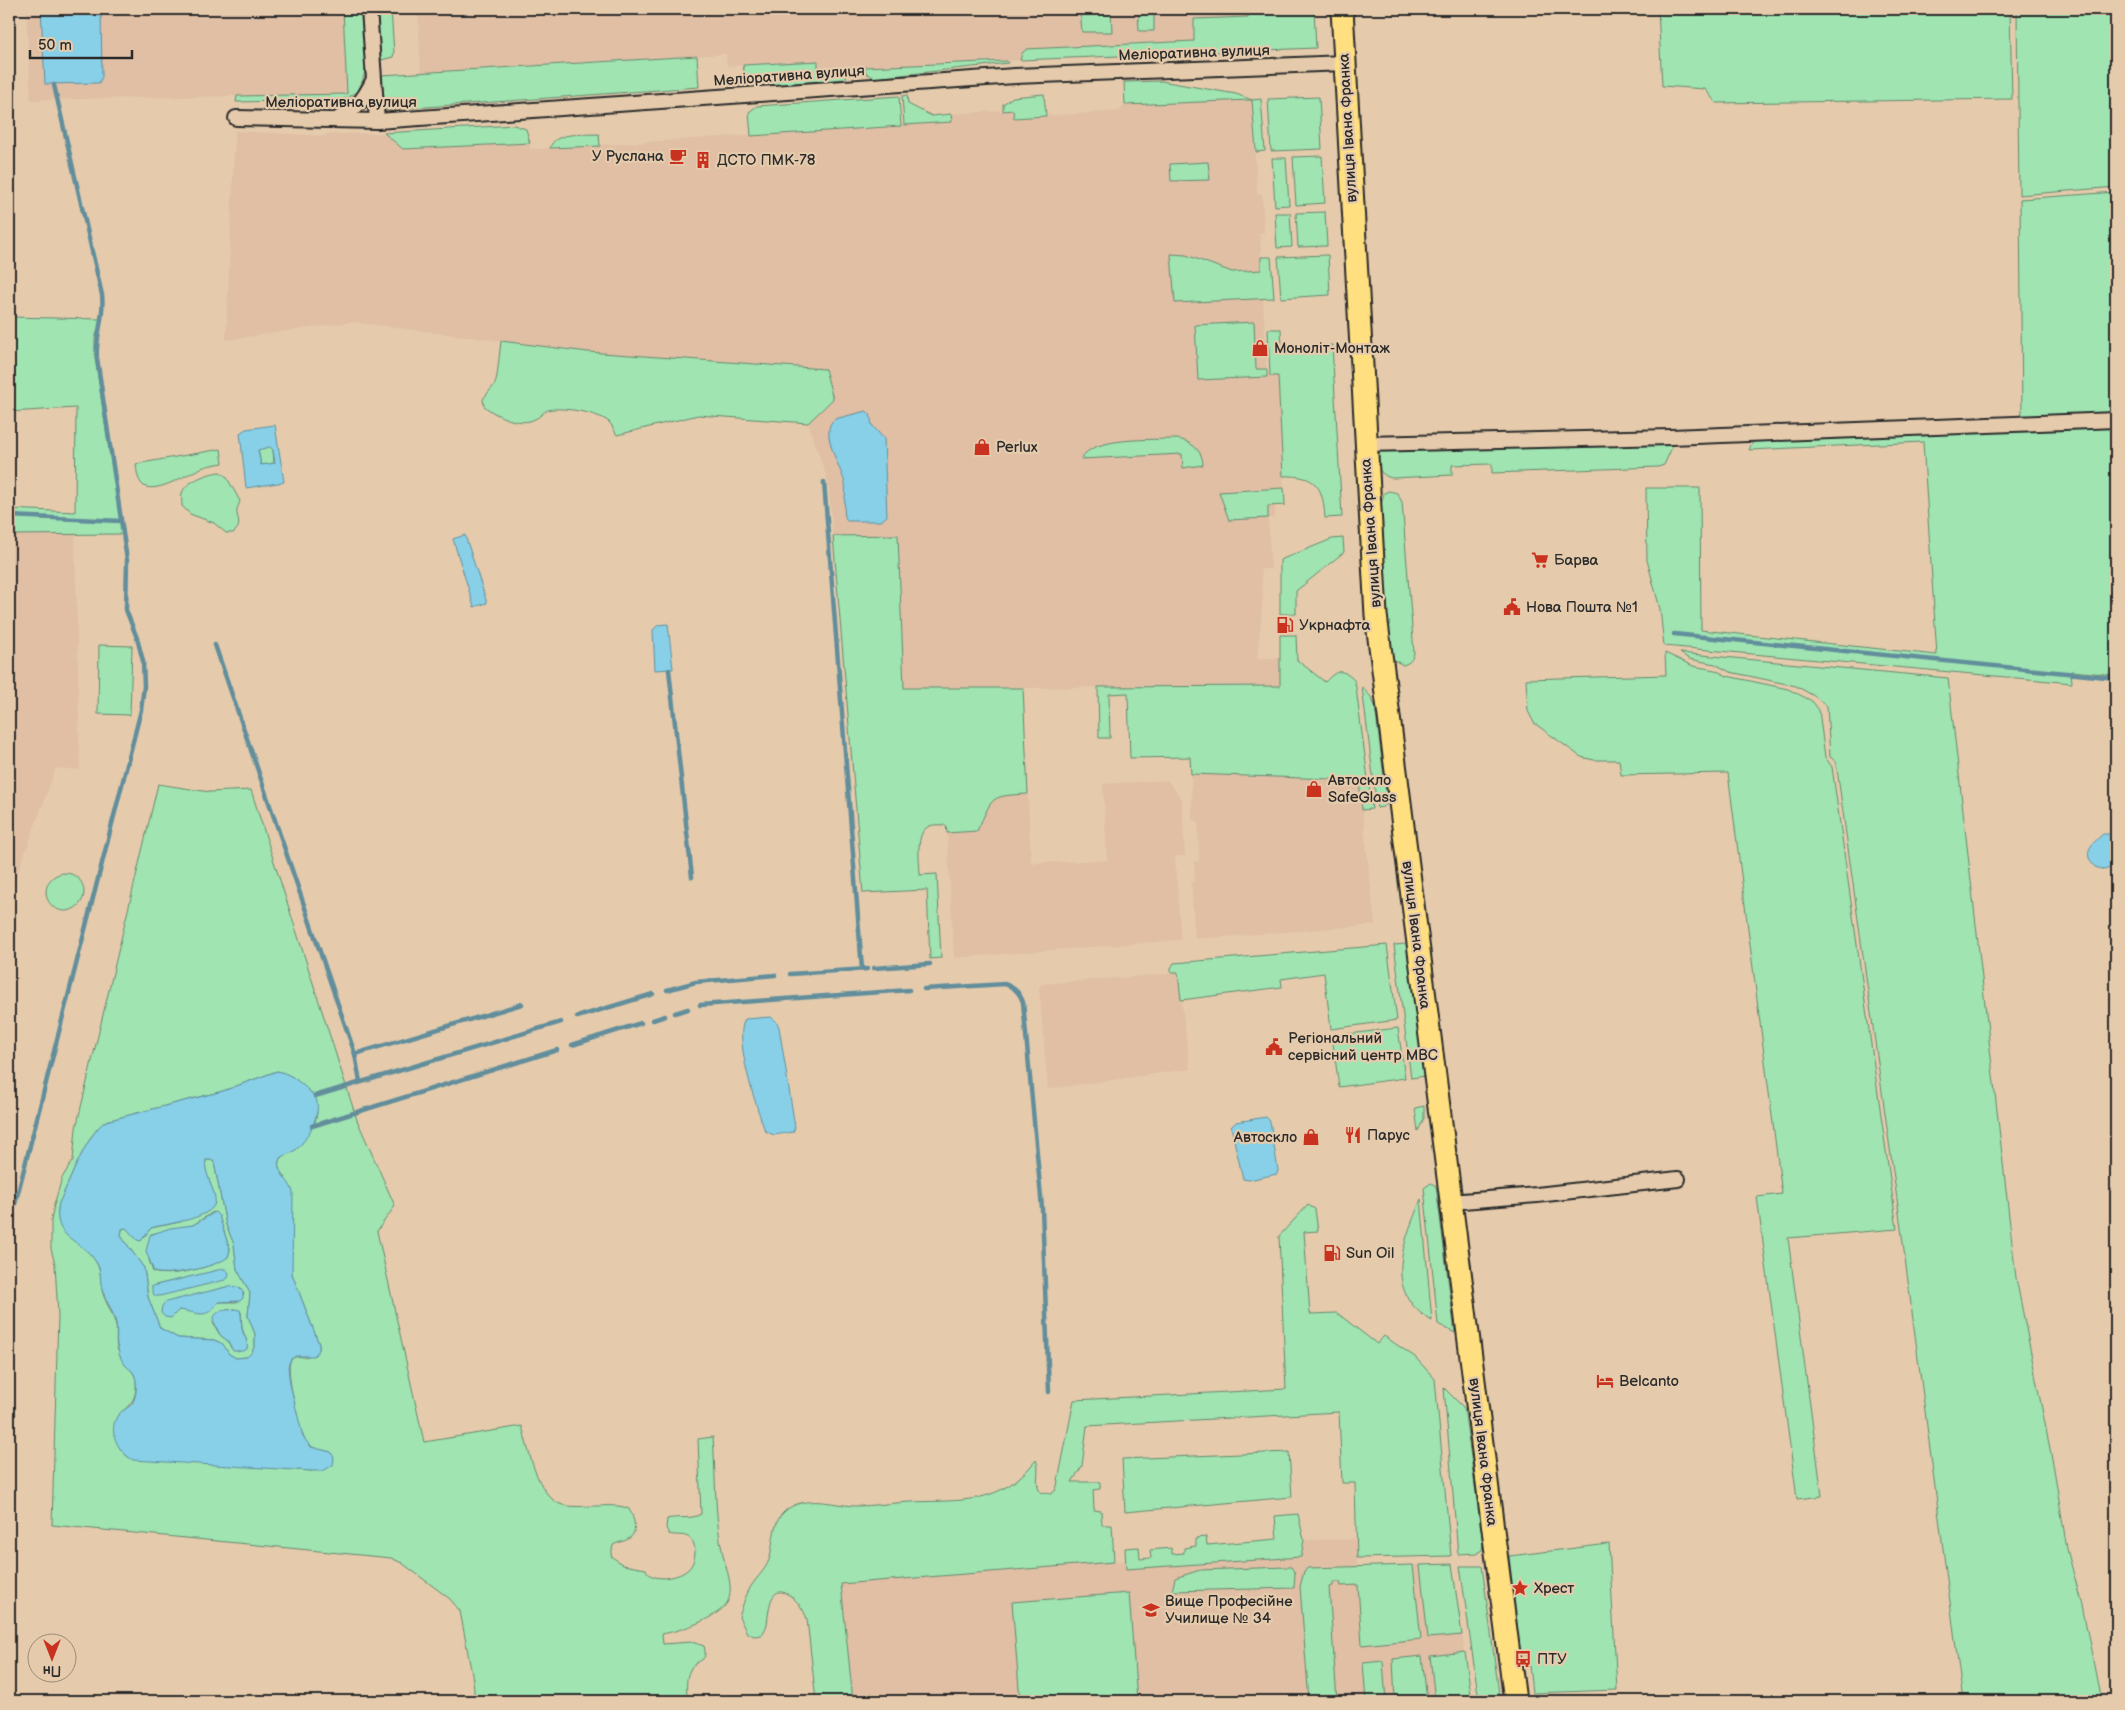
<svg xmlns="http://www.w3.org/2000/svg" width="2125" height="1710" viewBox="0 0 2125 1710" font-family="'Balsamiq Sans',sans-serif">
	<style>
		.built { fill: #e0bfa5 }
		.green { fill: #9fe4b1; stroke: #65886e; fill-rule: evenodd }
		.water { fill: #87d0e8; stroke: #628e9c; fill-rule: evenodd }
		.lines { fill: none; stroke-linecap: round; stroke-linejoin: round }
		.stream { stroke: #628e9c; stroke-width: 4.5 }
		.minor-casing { stroke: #2b2b2b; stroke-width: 18 }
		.primary-casing { stroke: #2b2b2b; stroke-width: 25 }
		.minor { stroke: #e5cbac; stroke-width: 14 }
		.primary { stroke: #ffdf80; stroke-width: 21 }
		.labels { text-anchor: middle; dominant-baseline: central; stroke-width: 4.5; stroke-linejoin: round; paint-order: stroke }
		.street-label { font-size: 15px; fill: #2b2b2b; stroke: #e5cbac }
		.poi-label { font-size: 15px; fill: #2b2b2b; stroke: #e5cbac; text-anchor: start }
	</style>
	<rect width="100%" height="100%" fill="#e5cbac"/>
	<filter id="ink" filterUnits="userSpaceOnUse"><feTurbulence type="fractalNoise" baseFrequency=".02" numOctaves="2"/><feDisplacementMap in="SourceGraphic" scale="10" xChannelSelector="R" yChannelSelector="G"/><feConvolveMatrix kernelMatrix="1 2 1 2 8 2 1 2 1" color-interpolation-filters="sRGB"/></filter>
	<g filter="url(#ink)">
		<!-- built -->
		<g class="built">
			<path d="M26,9H343L347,94L31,100Z"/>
			<path d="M418,9H1257L1259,50L818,69L817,61L727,66L726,54L421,72Z"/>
			<path d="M1252,100L1257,194H1262L1263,210L1264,233H1260L1267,376H1278L1285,505L1275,506V518H1268L1271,569H1261L1263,599L1257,658H1280V686L1023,688L1031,863L1107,860L1103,784L1167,780L1182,799L1185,856H1175L1181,940L954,958L939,688H904L898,535L833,536L828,481L808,423L833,399L825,369L588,352L351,322L226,340L235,131L326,136V134L384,133L403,149L530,143V149H539L951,122V114L1013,110L1014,118L1119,111L1125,105Z"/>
			<path d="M75,534L80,770L56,768L9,897V535Z"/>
			<path d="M1191,774L1359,780L1375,925L1195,939L1191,882H1195L1194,861H1199L1198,821L1192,820Z"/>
			<path d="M1178,973L1190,1069L1048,1089L1039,987L1042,984Z"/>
			<path d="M1357,1539V1566L1452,1564L1472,1701H853L841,1584L1123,1561L1127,1569L1301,1557L1304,1540Z"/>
		</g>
		<!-- green -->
		<g class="green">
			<path d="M343,9H362C363,36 378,92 341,100L236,102L237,96L347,94Z"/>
			<path d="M377,9H391L394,53L393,57L381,60Z"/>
			<path d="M1080,9H1111L1112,32H1082Z"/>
			<path d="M1138,9H1154V31H1139Z"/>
			<path d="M1249,9H1314L1316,48L1020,60L1022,53L1027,49L1194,41V19L1248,17Z"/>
			<path d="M1658,9H2010L2012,99L1716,103L1705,89L1662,86Z"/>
			<path d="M2017,9H2116V187L2019,195Z"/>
			<path d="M697,56L699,87L385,110L382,75Z"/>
			<path d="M818,61V69L852,68L845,79L758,86C745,83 745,76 743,65Z"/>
			<path d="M1007,61L1008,63L875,78L866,73L865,67Z"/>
			<path d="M1161,81L1236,94L1252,100L1261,99L1265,151L1256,152L1252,100L1125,105L1124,82Z"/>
			<path d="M1044,94L1046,116L1014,118L1013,110L1003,111V104L1013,97Z"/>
			<path d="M907,95L908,104L932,116L951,114L952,122L904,125L902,96Z"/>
			<path d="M899,96L901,126L751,136L749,112L757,106Z"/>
			<path d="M1319,97L1322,149L1271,151L1268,99Z"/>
			<path d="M514,125L526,129L530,143L403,149L384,133Z"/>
			<path d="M599,134L600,146L550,148C554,131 585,135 599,134Z"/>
			<path d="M1322,156L1325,203L1296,205L1293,157Z"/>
			<path d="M1272,158H1286L1289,205L1275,206Z"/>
			<path d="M1208,162L1210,180L1171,181L1170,164Z"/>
			<path d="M2116,192V416L2022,419L2020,199Z"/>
			<path d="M1325,212L1327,246L1298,247L1296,213Z"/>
			<path d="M1290,213L1292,247L1277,248L1275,213Z"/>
			<path d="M1171,254L1186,255L1232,272L1261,270V257H1271L1274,298L1175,303Z"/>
			<path d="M1328,255L1330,295L1281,298L1278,257Z"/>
			<path d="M9,317L101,319L95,339V358L122,534L9,535V509L75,512L76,408L9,412Z"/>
			<path d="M1254,322L1256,369H1267V377L1198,380L1195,325Z"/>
			<path d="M1268,329H1281L1282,348L1332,345L1342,517L1325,518C1323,487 1317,475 1283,476L1278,376H1270Z"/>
			<path d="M501,341L588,352L825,369L833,399L808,423L698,415L617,435C614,431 612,425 609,422C599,413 561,406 548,410C543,412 540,417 535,419C520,427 496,416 484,406L483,399L495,384L497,376Z"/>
			<path d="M2116,426V675L2071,671L2072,683L1664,646L1660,609L1647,560L1646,488H1700L1701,630L1937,655L1923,442L1749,450L1752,443L1759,440Z"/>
			<path d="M1177,439C1190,441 1203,450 1203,465L1183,468L1182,454L1081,459C1092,436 1154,440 1177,439Z"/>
			<path d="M1674,443L1664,465L1658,467L1492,473V464L1452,465V475L1393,478C1379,477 1371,459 1382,450Z"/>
			<path d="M270,446L273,450L274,463L261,465L258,449Z"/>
			<path d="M221,449L223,463C217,464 210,465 204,467C190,472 158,494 144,486C137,481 137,471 136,464Z"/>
			<path d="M220,472L226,476L240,501C239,505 236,509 237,514C239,522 241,527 233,533H226L214,523L190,514L182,506C182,502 181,497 182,493C186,481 209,473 220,472Z"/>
			<path d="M1284,488L1285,505L1268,506V518L1229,520L1219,492Z"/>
			<path d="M1389,491L1397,493L1402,502L1414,653C1412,660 1410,663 1403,665L1394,660L1388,634L1380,509L1384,493Z"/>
			<path d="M898,535L904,688H1023L1028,794C988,796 994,796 977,831L947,833L946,825C941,825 934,824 930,826C914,831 920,862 920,875L937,874L941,958L930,959L927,890L863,893L833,536Z"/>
			<path d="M1343,538L1344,552L1296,591V614H1280V560L1332,539Z"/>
			<path d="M1280,635H1296L1297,660L1325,682C1337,670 1341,667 1355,681L1372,809L1362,810L1359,780L1191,774L1190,757L1130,758L1128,693L1109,694L1110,738H1099L1098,687L1280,686Z"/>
			<path d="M99,645L132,646L130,715L98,714Z"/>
			<path d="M1665,653L1693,666L1715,670L1727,676L1788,689L1812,701L1819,710L1825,757L1832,767L1897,1229L1788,1238L1822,1496L1797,1499L1757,1197L1782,1194L1728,773L1621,775L1619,760H1594L1581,757L1534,723L1528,711L1526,679L1666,675Z"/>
			<path d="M1680,653L1948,678L2016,1278L2054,1469L2067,1549L2082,1605L2101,1701H1963L1901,1228L1836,762L1830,757L1827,706L1814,696L1796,686L1730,672L1715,664L1689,659Z"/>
			<path d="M1362,687L1371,697L1375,706L1387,800V804L1383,807L1377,808Z"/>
			<path d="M158,784L210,792L251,790L357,1120L395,1206L377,1231L424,1442L522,1426C528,1448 537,1495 560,1504C570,1508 584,1506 595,1506C606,1506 619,1504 629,1509C634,1518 639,1533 628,1539C623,1542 618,1542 613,1545L611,1556L623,1565L646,1569C650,1583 677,1578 686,1571C696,1565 699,1543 688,1537C682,1534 675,1536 669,1534L666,1528L667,1519C678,1516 691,1520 701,1514L698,1439L713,1437C716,1475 714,1517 723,1555C726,1569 735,1589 727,1603C717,1619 679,1631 662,1634L663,1644L692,1642L704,1646C709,1665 695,1658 690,1670C685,1678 687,1692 687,1701H475L473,1680L460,1611L450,1599L402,1563L391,1558L52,1525L58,1315L55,1264L51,1249V1221L54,1205L62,1178L73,1160L76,1128ZM277,1071L291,1076L315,1096L317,1113L315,1122L297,1149L280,1158C277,1167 278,1171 285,1176L292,1274L319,1344V1350C315,1352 310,1356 305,1357C300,1357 295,1355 291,1360C284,1367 300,1434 306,1442C312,1449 322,1450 331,1452L312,1471L128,1457C113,1445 115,1432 118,1415C131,1404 137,1400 136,1380C135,1372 121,1359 117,1348C115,1339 118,1330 115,1322C112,1312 106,1303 103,1294C100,1284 102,1273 97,1264C85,1239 51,1239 59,1203C70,1181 87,1133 106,1121L223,1091Z"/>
			<circle cx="65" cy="892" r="19"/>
			<path d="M1407,944L1425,1076L1411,1078L1394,945Z"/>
			<path d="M1387,945L1397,1020L1331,1029L1324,973L1281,979L1282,987L1181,1000L1178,973H1171V968L1174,963Z"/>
			<path d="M1398,1028L1405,1078L1339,1087L1332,1036Z"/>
			<path d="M1424,1106V1118L1418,1131L1415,1108Z"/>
			<path d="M206,1160H211L214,1162L226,1225L234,1244L237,1269L250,1293L248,1316L255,1334V1345L252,1352L247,1357L236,1358L229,1354L219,1342L214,1340L178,1338L160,1328L148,1297L144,1268L121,1236L122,1229L126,1228L142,1239L151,1228L180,1222L214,1205C217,1190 202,1174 206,1160ZM213,1212L219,1216L230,1250L228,1257C213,1267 170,1278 153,1272L149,1260L151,1234L193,1225ZM224,1269L154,1294L152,1286ZM230,1286L240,1288L244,1294L237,1302H218L187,1310H179L175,1313L163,1304ZM235,1309L241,1312L242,1328L247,1342L239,1352L231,1348L228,1341L220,1335L213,1323C216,1309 223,1311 235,1309Z"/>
			<path d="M1431,1183L1436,1186L1455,1333L1438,1324L1424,1188Z"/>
			<path d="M1421,1199L1432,1321C1381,1291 1404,1242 1421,1199Z"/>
			<path d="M1308,1205L1315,1209L1318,1231L1304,1232L1310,1314L1337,1313L1377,1344L1384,1336L1415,1357L1435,1379L1451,1556L1357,1558L1355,1483H1342L1339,1412L1087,1426L1082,1466L1072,1482H1100V1489L1093,1490L1094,1510L1101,1511L1102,1525H1112L1114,1562L841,1584L853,1701H816L807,1619C804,1610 797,1600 789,1595C769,1582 769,1613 767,1624C766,1628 764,1631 762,1635L754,1636L747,1633L739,1617C742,1609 744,1599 748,1592C753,1580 764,1573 769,1560C774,1545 772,1521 785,1511C805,1494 832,1505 855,1506C873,1506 891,1503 909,1502C961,1500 1000,1506 1036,1460C1041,1471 1034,1481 1040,1492L1051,1494L1055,1491L1057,1486L1074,1400L1286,1389L1279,1236Z"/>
			<path d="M1444,1388L1464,1408L1483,1543L1482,1550L1477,1553L1458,1554Z"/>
			<path d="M1289,1452L1292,1497L1125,1512L1122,1459Z"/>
			<path d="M1298,1514L1304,1540L1301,1557L1126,1569L1125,1548L1139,1547L1140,1559L1151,1558L1150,1550L1171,1548L1172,1554L1184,1553V1548L1196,1546V1538L1206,1537L1207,1545L1277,1539L1275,1516Z"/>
			<path d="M1609,1544L1617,1690L1532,1693L1528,1656L1520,1649L1509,1556Z"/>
			<path d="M1452,1564L1462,1635L1428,1638L1420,1565Z"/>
			<path d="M1413,1565L1421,1639L1362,1645L1358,1585L1341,1586L1340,1582H1333V1586L1329,1587L1337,1701H1309L1300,1587L1304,1571L1308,1568Z"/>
			<path d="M1460,1566H1482L1500,1701H1479Z"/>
			<path d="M1287,1567H1291L1295,1573L1294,1588L1172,1591L1175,1578L1200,1570Z"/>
			<path d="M1129,1593L1137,1701H1020L1012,1602Z"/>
			<path d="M1465,1652L1472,1701H1435L1430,1656Z"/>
			<path d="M1422,1656L1427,1701H1395L1393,1659Z"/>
			<path d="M1383,1661L1386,1701H1366L1363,1663Z"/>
		</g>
		<!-- water -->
		<g class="water">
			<path d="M41,9H101L102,77L99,83L45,84Z"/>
			<path d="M866,411L870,414L872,425L884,439L887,516L881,521H847C841,512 847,495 845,483C841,468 818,430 835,419Z"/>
			<path d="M275,425L284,482L246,488L240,433L246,429ZM270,447L273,450L275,463L261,465L258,450Z"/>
			<path d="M465,535L487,603L474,607L453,539Z"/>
			<path d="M668,624L673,669L655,670L653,630L658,625Z"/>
			<path d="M2103,834H2112L2116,838V865L2105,870L2095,867C2081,852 2092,844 2103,834Z"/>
			<path d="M771,1017L776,1021L779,1027L795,1127L793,1132L774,1135L765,1131C757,1108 733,1039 745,1019Z"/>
			<path d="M277,1071C288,1073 296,1079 304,1086C307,1089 312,1093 315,1097C324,1111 306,1143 294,1151C290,1154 285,1154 280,1158C274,1172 289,1178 293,1192L292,1274L319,1344V1350L314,1356H296L291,1359L288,1366L290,1384L303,1437L311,1447L331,1452L334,1458L333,1465L323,1471H312L133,1460C118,1452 107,1431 118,1415C121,1411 126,1409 130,1406C137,1400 138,1382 134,1374C132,1370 129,1369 126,1366C122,1362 119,1355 118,1349C115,1340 118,1332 116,1323C113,1309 103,1298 101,1284C100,1276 101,1269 96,1262C81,1237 51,1241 59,1203C70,1181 87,1133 106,1121L223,1091ZM206,1160H211L214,1162L226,1225L234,1244L237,1269L250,1293L248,1316L255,1334V1345L252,1352L247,1357L236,1358L229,1354L223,1344L214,1340L178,1338L160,1328L148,1297L144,1268L121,1236L122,1229L126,1228L137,1240L141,1241L151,1228C164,1224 213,1219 215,1202C216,1196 212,1188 210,1183C208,1175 204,1167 206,1160Z"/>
			<path d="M1266,1117L1270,1121L1278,1170L1277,1174L1249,1180L1243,1179L1231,1127L1236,1122Z"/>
			<path d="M215,1212L219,1216L230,1250L228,1257C216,1267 169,1277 154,1272L146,1251L150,1235L170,1228L193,1225Z"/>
			<path d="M222,1269H226L229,1273L228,1278L225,1280L160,1296H155L152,1292V1286Z"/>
			<path d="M230,1286L238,1287L243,1292V1298L240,1301L218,1302C206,1321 198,1312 179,1310L171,1318L165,1317L161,1313L162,1306L166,1302Z"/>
			<path d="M235,1309L240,1310C242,1316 241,1322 242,1328C243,1336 249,1341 247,1349L243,1351H233L228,1341L220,1335L213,1320C217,1308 225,1311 235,1309Z"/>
		</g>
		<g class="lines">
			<!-- stream -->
			<g class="stream">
				<path d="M824,482L862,969"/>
				<path d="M9,516L121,521"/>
				<path d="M1674,634L2116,678"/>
				<path d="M215,645L355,1054L360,1082"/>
				<path d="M669,670L692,877"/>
				<path d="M874,968L930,964"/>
				<path d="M790,974L867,969"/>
				<path d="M924,989L1005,984C1015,988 1019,992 1023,1002L1042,1208L1049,1392"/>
				<path d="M667,990L696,982L775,975"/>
				<path d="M700,1005L909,990"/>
				<path d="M675,1013L688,1009"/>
				<path d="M577,1017L653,994"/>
				<path d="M653,1020L665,1016"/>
				<path d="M572,1045L641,1023"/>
				<path d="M355,1054L522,1004"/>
				<path d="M315,1096L561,1022"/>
				<path d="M312,1126L557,1050"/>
				<path d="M11,1220L141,710L144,686L143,661L137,638L126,610L127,560L97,358C95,336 105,317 102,295L54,85"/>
			</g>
			<!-- minor casing -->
			<g class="minor-casing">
				<g id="minor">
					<path d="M369,9L377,121"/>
					<path d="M236,118L377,121L1015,76L1345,63"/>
					<path d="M336,120C355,110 364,100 373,81"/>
					<path d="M1365,444L1671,437L2116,420"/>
					<path d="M1450,1202L1537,1195L1678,1179"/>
				</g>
			</g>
			<!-- primary casing -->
			<g class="primary-casing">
				<path id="primary" d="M1342,9L1376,615L1515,1701"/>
			</g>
			<!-- minor -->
			<use href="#minor" class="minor"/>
			<!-- primary -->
			<use href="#primary" class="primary"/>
		</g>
	</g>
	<!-- icons -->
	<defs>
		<g id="cafe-bare" transform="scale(1.35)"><path d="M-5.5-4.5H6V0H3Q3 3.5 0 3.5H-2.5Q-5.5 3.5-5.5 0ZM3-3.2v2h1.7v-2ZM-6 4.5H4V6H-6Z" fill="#c8321e" stroke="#e5cbac" stroke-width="2.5" paint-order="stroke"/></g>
		<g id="building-bare" transform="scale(1.35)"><path d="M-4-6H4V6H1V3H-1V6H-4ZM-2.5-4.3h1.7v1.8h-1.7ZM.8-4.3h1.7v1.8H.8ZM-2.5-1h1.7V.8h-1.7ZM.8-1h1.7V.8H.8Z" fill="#c8321e" stroke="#e5cbac" stroke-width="2.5" paint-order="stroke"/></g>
		<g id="shop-bare" transform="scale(1.35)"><path d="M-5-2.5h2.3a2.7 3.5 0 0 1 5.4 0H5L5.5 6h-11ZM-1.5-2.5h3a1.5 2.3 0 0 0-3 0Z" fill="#c8321e" stroke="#e5cbac" stroke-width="2.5" paint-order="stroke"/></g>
		<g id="supermarket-bare" transform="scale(1.35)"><path d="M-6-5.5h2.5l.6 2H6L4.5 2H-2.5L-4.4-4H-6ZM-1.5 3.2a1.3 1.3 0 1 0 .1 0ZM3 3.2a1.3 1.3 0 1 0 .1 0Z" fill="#c8321e" stroke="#e5cbac" stroke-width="2.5" paint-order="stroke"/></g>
		<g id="civic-bare" transform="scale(1.35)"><path d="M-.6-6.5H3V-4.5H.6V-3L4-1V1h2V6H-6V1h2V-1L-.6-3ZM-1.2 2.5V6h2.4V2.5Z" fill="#c8321e" stroke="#e5cbac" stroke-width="2.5" paint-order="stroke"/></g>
		<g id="fuel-bare" transform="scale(1.35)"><path d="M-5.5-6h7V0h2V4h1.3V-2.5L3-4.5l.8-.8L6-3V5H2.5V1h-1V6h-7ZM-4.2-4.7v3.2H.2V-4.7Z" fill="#c8321e" stroke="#e5cbac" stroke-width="2.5" paint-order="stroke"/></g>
		<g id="restaurant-bare" transform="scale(1.35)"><path d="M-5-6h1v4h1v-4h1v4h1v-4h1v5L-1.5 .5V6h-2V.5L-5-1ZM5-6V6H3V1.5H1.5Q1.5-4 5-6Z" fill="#c8321e" stroke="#e5cbac" stroke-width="2.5" paint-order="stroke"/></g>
		<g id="hotel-bare" transform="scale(1.35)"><path d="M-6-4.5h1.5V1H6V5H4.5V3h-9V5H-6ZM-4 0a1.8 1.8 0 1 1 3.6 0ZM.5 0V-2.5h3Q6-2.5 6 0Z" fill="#c8321e" stroke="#e5cbac" stroke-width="2.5" paint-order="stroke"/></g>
		<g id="sight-bare" transform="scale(1.35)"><path d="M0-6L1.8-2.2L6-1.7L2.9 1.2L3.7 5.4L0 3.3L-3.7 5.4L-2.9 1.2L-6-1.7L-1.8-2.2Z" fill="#c8321e" stroke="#e5cbac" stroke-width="2.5" paint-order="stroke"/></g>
		<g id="university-bare" transform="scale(1.35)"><path d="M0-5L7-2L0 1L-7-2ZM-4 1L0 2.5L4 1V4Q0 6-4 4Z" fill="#c8321e" stroke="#e5cbac" stroke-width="2.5" paint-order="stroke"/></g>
		<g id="bus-bare" transform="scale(1.35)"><path d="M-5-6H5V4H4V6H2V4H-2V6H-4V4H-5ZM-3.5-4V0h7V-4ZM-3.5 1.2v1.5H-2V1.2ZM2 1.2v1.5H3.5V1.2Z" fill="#c8321e" stroke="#e5cbac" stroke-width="2.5" paint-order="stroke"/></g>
	</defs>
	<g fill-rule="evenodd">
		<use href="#cafe-bare" x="678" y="156"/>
		<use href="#building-bare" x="703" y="160"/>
		<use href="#shop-bare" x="1260" y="348"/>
		<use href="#shop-bare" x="982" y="447"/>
		<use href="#supermarket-bare" x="1540" y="560"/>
		<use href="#civic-bare" x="1512" y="607"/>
		<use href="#fuel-bare" x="1285" y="625"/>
		<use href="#shop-bare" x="1314" y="789"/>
		<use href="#civic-bare" x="1274" y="1047"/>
		<use href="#restaurant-bare" x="1353" y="1135"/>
		<use href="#shop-bare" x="1311" y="1137"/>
		<use href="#fuel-bare" x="1332" y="1253"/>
		<use href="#hotel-bare" x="1605" y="1381"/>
		<use href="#sight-bare" x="1520" y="1588"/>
		<use href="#university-bare" x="1151" y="1610"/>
		<use href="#bus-bare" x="1523" y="1659"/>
	</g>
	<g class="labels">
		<!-- street labels -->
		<g class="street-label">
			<text transform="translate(1194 53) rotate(-2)">Меліоративна вулиця</text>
			<text transform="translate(789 76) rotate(-4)">Меліоративна вулиця</text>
			<text x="341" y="102">Меліоративна вулиця</text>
			<text transform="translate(1348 128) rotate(-93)">вулиця Івана Франка</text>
			<text transform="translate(1371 533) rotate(-94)">вулиця Івана Франка</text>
			<text transform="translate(1416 935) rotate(83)">вулиця Івана Франка</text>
			<text transform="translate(1483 1452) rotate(83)">вулиця Івана Франка</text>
		</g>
		<!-- poi labels -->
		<g class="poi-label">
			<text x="664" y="156" text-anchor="end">У Руслана</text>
			<text x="717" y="160">ДСТО ПМК-78</text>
			<text x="1274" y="348">Моноліт-Монтаж</text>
			<text x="996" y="447">Perlux</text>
			<text x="1554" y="560">Барва</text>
			<text x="1526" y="607">Нова Пошта №1</text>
			<text x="1299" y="625">Укрнафта</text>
			<text x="1328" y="780">Автоскло<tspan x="1328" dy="17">SafeGlass</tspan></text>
			<text x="1288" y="1038">Регіональний<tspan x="1288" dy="17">сервісний центр МВС</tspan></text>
			<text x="1367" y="1135">Парус</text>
			<text x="1297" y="1137" text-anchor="end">Автоскло</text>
			<text x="1346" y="1253">Sun Oil</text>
			<text x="1619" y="1381">Belcanto</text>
			<text x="1534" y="1588">Хрест</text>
			<text x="1165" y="1601">Вище Професійне<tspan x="1165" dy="17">Училище № 34</tspan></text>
			<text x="1537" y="1659">ПТУ</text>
		</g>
	</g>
	<!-- margin -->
	<rect width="2125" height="1710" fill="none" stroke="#e5cbac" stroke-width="30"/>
	<rect x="15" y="15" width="2095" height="1680" fill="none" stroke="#2b2b2b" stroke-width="2" filter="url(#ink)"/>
	<!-- north arrow -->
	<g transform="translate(52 1658) rotate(180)"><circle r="24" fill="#e5cbac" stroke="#9b8b78"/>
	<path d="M0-4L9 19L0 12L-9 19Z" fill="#c8321e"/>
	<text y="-8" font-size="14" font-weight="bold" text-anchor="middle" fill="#2b2b2b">Пн</text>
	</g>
	<!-- scale -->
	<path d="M30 50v8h102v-8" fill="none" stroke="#2b2b2b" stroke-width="2.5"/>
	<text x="38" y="50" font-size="15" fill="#2b2b2b" stroke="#e5cbac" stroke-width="4" paint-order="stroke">50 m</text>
</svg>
